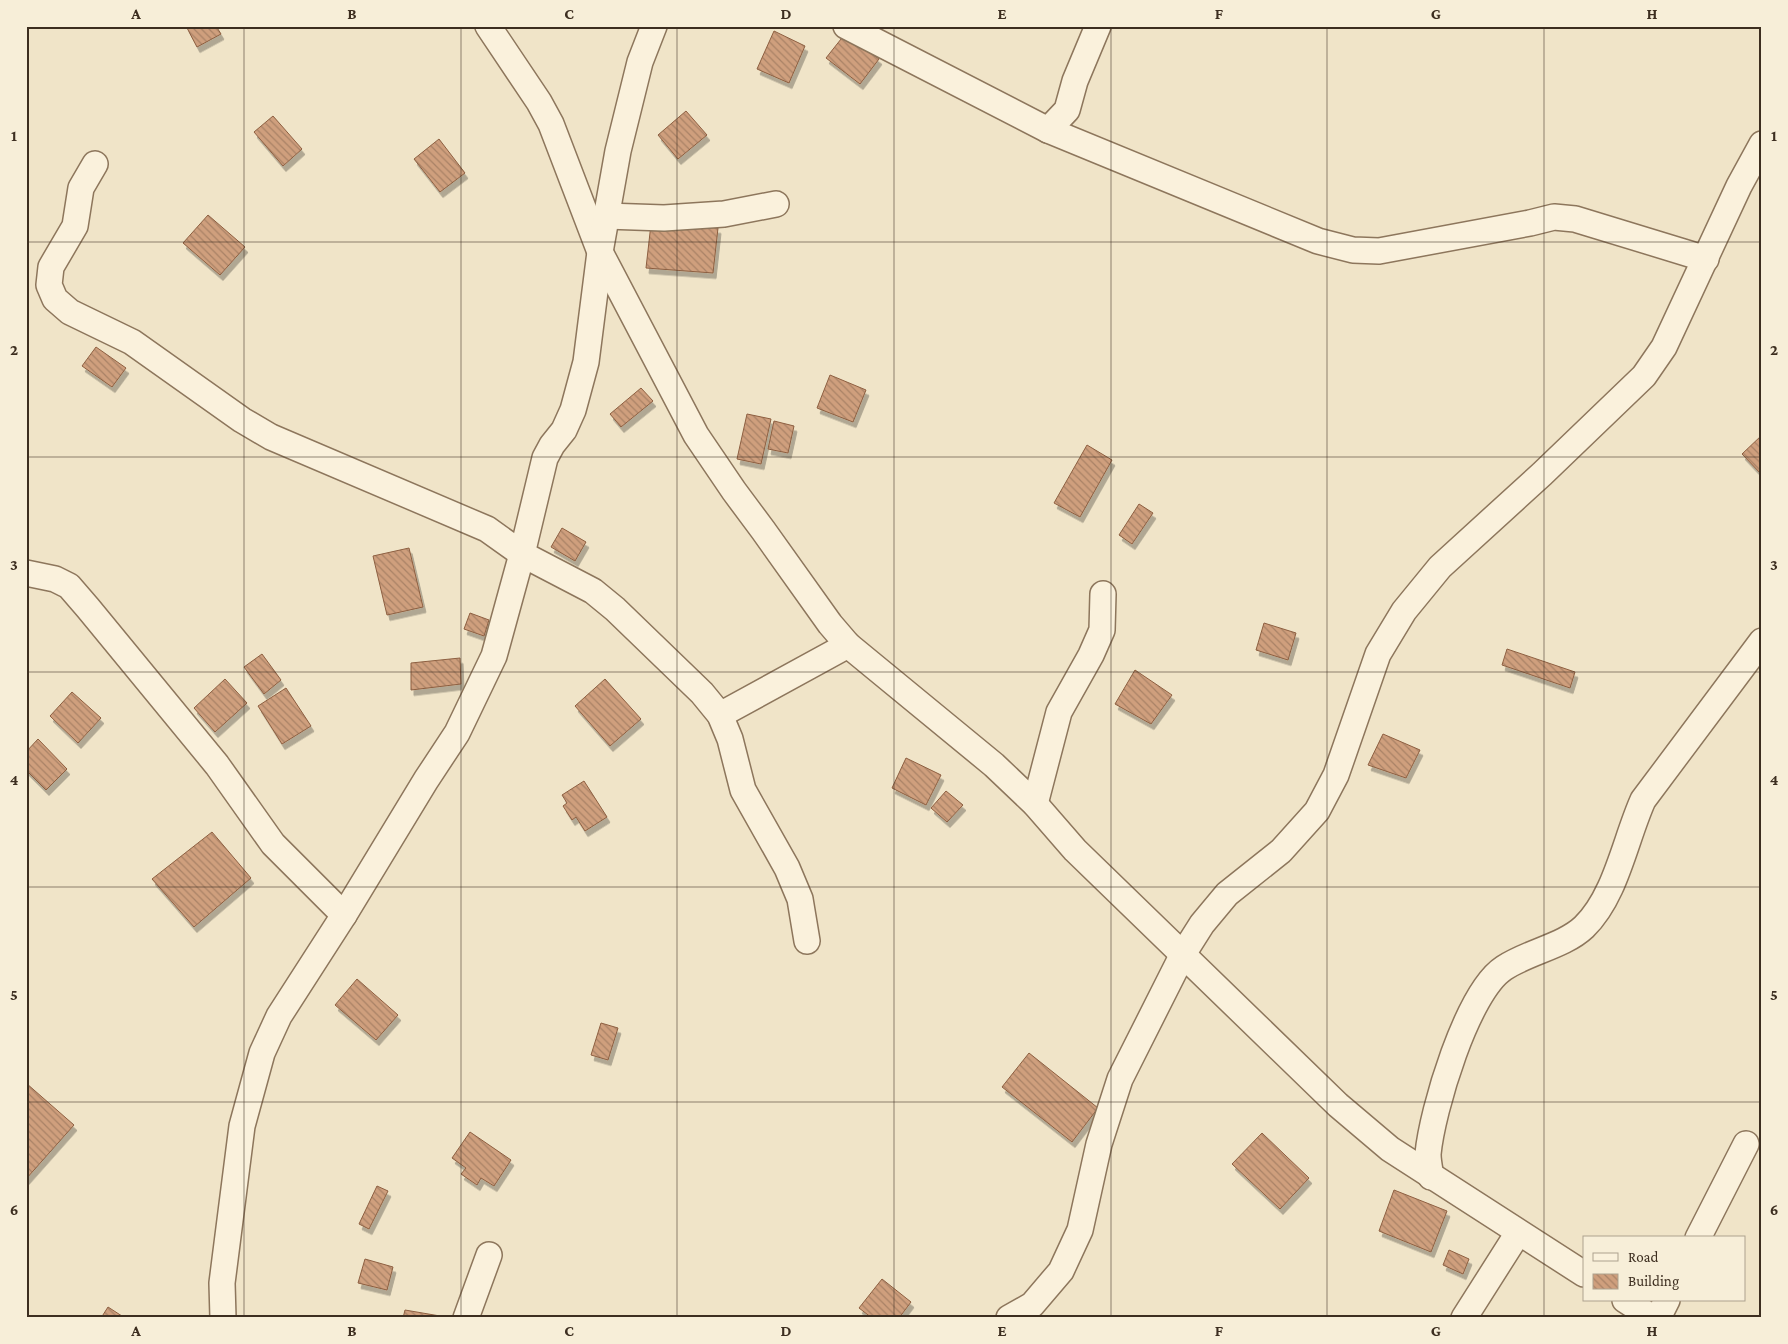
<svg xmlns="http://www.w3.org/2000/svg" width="1788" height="1344" viewBox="0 0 1788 1344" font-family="'Crimson Pro',serif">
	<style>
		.building { fill: url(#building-back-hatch); stroke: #8d5f41; filter: url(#shadow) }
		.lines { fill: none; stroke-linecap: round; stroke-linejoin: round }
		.minor-casing { stroke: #8d765c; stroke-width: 28 }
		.minor { stroke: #faf1dc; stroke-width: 25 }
		.grid { fill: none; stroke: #3d2e20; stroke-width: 1; stroke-opacity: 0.55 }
		.neatline { fill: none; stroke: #3d2e20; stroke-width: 2 }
		.grid-label { font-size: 16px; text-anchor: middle; font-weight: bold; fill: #3d2e20 }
	</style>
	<defs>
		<pattern id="building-back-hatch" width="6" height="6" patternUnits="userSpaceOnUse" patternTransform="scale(1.25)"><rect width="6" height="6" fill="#cf9f7d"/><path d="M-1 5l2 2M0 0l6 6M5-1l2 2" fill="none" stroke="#a98266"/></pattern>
		<filter id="shadow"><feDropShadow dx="3" dy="5.5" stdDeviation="0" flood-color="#0004"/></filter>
	</defs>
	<rect width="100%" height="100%" fill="#f0e4c8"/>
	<!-- building -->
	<g class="building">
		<path d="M186,26H216L221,34L197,47Z"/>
		<path d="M774,31L805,46L789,83L757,69Z"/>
		<path d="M845,34L879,59L860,84L826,58Z"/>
		<path d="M686,111L707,135L678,159L658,135Z"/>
		<path d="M273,116L302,149L283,166L254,132Z"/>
		<path d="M439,139L465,173L440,192L414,159Z"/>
		<path d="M208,215L245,247L220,275L183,243Z"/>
		<path d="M651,224L718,228L713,273L646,268Z"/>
		<path d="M96,347L126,368L112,387L82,366Z"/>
		<path d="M830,375L866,390L853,422L817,408Z"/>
		<path d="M641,388L653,401L621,427L610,414Z"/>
		<path d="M747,414L771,419L761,464L737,459Z"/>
		<path d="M774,421L794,426L788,453L768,449Z"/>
		<path d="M1762,435V475L1742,454Z"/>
		<path d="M1087,445L1112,460L1080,517L1054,503Z"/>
		<path d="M1139,504L1153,513L1132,544L1119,535Z"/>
		<path d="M562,528L586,542L575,561L551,547Z"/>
		<path d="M409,548L423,607L387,615L373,556Z"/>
		<path d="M470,613L489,620L484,636L464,629Z"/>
		<path d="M1264,623L1296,633L1288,660L1256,650Z"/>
		<path d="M1507,649L1575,672L1570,688L1502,665Z"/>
		<path d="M262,654L281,680L264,694L244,667Z"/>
		<path d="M460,658L461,684L411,690V663Z"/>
		<path d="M1135,670L1172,695L1151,724L1115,704Z"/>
		<path d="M225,679L247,703L215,732L194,708Z"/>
		<path d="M605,679L641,719L610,746L575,706Z"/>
		<path d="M286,688L311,726L282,744L258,706Z"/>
		<path d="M72,692L101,718L78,743L50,716Z"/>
		<path d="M1383,734L1420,750L1406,778L1368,765Z"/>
		<path d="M38,739L67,769L46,790L26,770V752Z"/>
		<path d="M906,758L941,775L926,805L892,788Z"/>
		<path d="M584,781L607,817L585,831L576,817L572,820L563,806L567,803L562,795Z"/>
		<path d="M946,791L963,805L947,822L931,808Z"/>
		<path d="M212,832L251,878L194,927L152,879Z"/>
		<path d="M357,979L398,1015L376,1040L335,1005Z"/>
		<path d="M601,1023L618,1028L608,1060L591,1055Z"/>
		<path d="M1029,1053L1098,1108L1072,1142L1002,1087Z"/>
		<path d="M26,1083L74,1125L26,1179Z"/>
		<path d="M470,1132L511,1160L494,1186L481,1178L477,1185L461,1174L466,1168L452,1158Z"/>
		<path d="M1262,1133L1309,1178L1280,1209L1232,1164Z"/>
		<path d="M377,1186L388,1191L369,1229L359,1224Z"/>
		<path d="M1394,1190L1447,1211L1431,1252L1379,1231Z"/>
		<path d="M1449,1250L1469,1259L1463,1274L1443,1265Z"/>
		<path d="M365,1259L393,1267L387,1290L358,1283Z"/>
		<path d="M882,1279L911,1302L899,1318H872L859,1308Z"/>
		<path d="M108,1307L125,1318H101Z"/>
		<path d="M405,1310L440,1316L439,1318H403Z"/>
	</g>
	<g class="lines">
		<!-- minor casing -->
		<g class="minor-casing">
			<g id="minor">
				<path d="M488,26L539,102L551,124L600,252L696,435L734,491L763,530L830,624L848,645L994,765L1035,804L1075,850L1338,1105L1390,1149L1584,1274"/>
				<path d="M846,26L1048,130L1318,241L1353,250L1379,251L1530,223L1554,217L1575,219L1706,259"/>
				<path d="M1048,130L1067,110L1075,81L1098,26"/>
				<path d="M95,164L81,188L75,226L51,267L49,285L55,299L70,312L132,342L242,420L271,437L487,529L522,554L593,591L615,609L702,693L720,715L730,739L743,790L787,868L800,899L807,941"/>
				<path d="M606,216L664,218L724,214L776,204"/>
				<path d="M26,573L55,579L69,586L88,608L217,765L273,844L344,915"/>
				<path d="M720,715L848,645"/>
				<path d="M1035,804L1059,712L1091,655L1102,630L1103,594"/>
				<path d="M1431,1177C1430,1170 1428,1162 1428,1154C1432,1111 1467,992 1504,968C1528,952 1564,946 1584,927C1616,896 1625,840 1643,800L1762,641"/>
				<path d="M1698,1238L1746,1144"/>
				<path d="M1625,1300L1653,1318"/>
				<path d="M223,1318L222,1283L242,1126L262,1053L279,1016L344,915L426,780L457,733L494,656L522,554L545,458L552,445L564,430L573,410L586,362L600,252L618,151L640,62L654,26"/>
				<path d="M466,1318L489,1255"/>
				<path d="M1009,1318L1032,1305L1061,1271L1080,1230L1099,1144L1120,1079L1183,954L1202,924L1227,894L1281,851L1317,811L1336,775L1378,654L1404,611L1440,567L1542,474L1644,376L1664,347L1739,186L1762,144"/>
				<path d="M1464,1318L1518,1233"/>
				<path d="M1658,1318L1667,1300"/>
			</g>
		</g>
		<!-- minor -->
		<use href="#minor" class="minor"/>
	</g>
	<!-- grid -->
	<path class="grid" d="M244,26V1318M461,26V1318M677,26V1318M894,26V1318M1111,26V1318M1327,26V1318M1544,26V1318M26,242H1762M26,457H1762M26,672H1762M26,887H1762M26,1102H1762"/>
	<!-- border -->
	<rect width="1788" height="1344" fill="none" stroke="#f7eed8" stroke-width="55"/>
	<!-- legend -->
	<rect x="1583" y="1236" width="162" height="65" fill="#f7eed8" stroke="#ada18e"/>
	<rect x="1593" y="1253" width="25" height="8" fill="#faf1dc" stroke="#ada18e"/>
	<text x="1628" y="1262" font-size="15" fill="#3d2e20">Road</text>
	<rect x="1593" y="1274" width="25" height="15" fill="url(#building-back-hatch)" stroke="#ada18e"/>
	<text x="1628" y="1286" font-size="15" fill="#3d2e20">Building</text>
	<rect x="28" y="28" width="1732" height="1288" class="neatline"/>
	<g class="grid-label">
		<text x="136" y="19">A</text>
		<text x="352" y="19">B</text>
		<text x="569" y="19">C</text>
		<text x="786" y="19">D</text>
		<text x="1002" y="19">E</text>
		<text x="1219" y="19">F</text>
		<text x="1436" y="19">G</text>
		<text x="1652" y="19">H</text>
		<text x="14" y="141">1</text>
		<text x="1774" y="141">1</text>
		<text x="14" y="355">2</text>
		<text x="1774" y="355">2</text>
		<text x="14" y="570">3</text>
		<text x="1774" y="570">3</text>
		<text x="14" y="785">4</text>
		<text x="1774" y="785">4</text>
		<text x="14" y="1000">5</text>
		<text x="1774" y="1000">5</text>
		<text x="14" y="1215">6</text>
		<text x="1774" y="1215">6</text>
		<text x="136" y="1336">A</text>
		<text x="352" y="1336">B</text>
		<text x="569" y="1336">C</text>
		<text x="786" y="1336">D</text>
		<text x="1002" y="1336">E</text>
		<text x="1219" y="1336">F</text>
		<text x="1436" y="1336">G</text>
		<text x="1652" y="1336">H</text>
	</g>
</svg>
